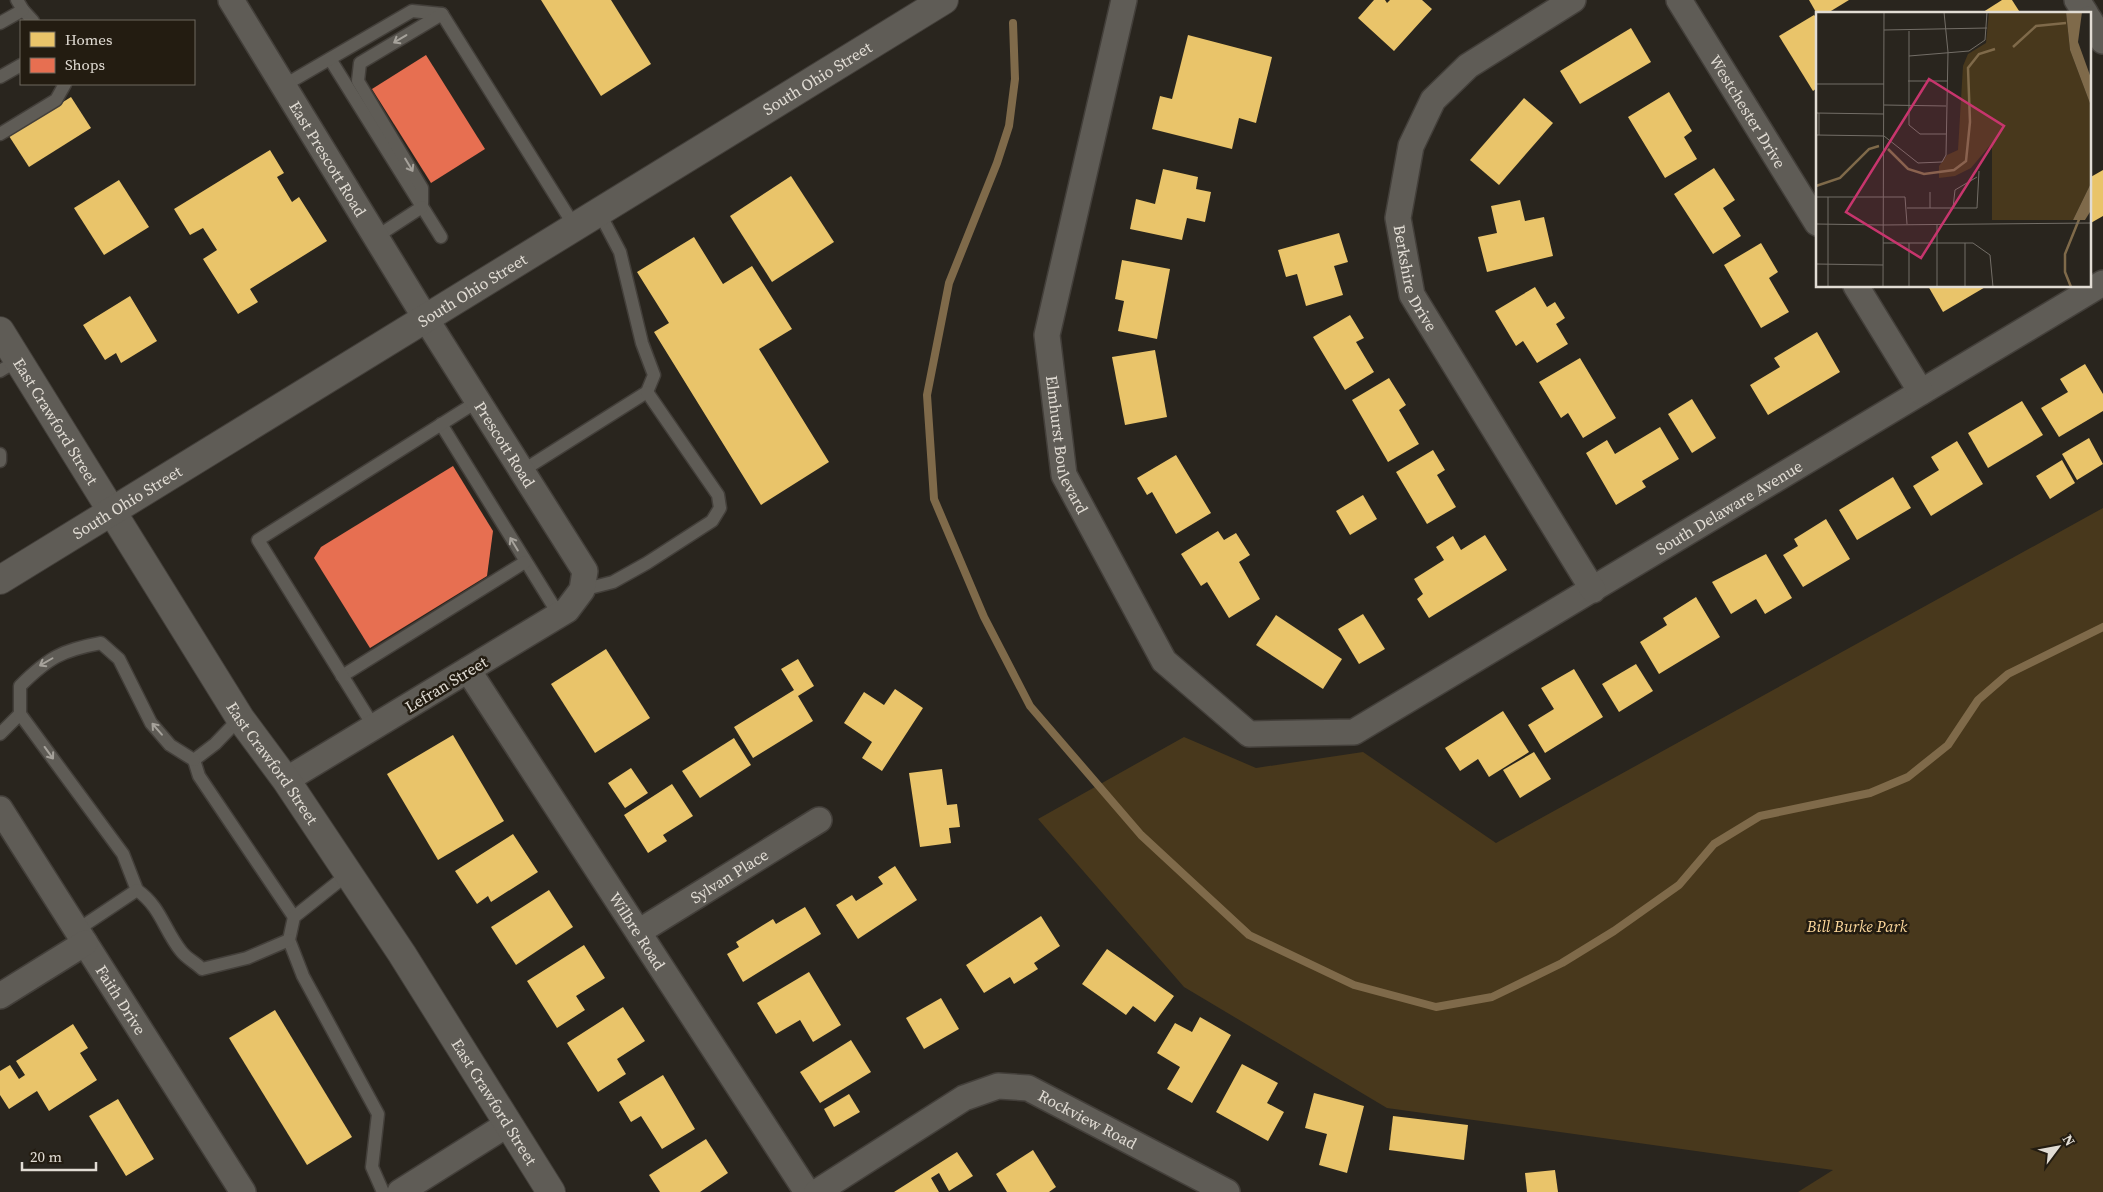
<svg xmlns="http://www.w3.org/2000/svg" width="2103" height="1192" viewBox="0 0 2103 1192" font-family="'Source Serif 4',serif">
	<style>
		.green { fill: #48381c }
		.homes { fill: #e9c46a }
		.shops { fill: #e76f51 }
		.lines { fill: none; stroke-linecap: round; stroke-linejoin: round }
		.stream { stroke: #7f6a4a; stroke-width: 8 }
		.lane-casing { stroke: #433f3a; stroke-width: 15 }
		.street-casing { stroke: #433f3a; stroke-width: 28 }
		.secondary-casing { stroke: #433f3a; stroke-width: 30 }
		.lane { stroke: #5f5c56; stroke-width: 12 }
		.street { stroke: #5f5c56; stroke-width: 25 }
		.secondary { stroke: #5f5c56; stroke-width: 28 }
		.oneway { stroke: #a6a29b }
		.labels { text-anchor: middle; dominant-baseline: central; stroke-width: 5; stroke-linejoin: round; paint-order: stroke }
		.street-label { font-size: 16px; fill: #e1dcd4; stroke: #231c11 }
		.park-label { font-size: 16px; font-style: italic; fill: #fbd69a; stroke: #231c11 }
		.inset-river { fill: none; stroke: #7f6a4a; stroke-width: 2.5 }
		.inset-road { fill: none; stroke: #736e67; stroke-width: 1 }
		.view { fill: #c7356d; fill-opacity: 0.15; stroke: #c7356d; stroke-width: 2.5 }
		.inset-edge { fill: none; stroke: #e1dcd4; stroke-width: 2.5 }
	</style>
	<rect width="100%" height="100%" fill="#29251e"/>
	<!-- green -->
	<path class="green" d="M2103,508V1192H1798L1833,1170L1387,1108L1184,987L1038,819L1184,737L1256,768L1363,752L1496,843Z"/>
	<!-- homes -->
	<g class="homes">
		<path d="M541,0H611L651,64L601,96Z"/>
		<path d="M1374,0H1385L1387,3L1390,0H1422L1432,9L1394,51L1358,18Z"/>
		<path d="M1809,0H1849L1826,14H1817Z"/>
		<path d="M2002,0H2012L2021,14H1980Z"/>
		<path d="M1814,15L1817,18V88L1813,91L1779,36Z"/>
		<path d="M1631,28L1651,62L1580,104L1560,71Z"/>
		<path d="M1188,35L1272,57L1256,123L1239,118L1232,149L1152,129L1160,96L1172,99Z"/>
		<path d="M1669,92L1692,131L1684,137L1697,159L1665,178L1628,117Z"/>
		<path d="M71,97L91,128L29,167L9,136Z"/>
		<path d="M1524,98L1553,123L1499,185L1470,160Z"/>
		<path d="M270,150L284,173L277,177L292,202L299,197L327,241L250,289L258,302L238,314L203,259L217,250L203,228L190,235L174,209Z"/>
		<path d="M1714,168L1735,200L1723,208L1741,236L1713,254L1674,194Z"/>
		<path d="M1163,169L1198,177L1196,189L1211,192L1205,222L1187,218L1182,240L1130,229L1136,199L1155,204Z"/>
		<path d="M2103,170V216L2089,224V178Z"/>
		<path d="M791,176L834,242L772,282L730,216Z"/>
		<path d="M119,180L149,227L104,255L74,208Z"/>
		<path d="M1520,200L1525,221L1544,217L1553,256L1487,272L1478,237L1497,233L1491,206Z"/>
		<path d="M1339,233L1348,262L1334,266L1343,295L1306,306L1297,274L1286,277L1278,250Z"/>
		<path d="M694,237L723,284L752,266L792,329L759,349L829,462L761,505L654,332L669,323L637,272Z"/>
		<path d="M1761,243L1778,272L1769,278L1789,312L1761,328L1724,265Z"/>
		<path d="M1122,260L1170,269L1157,339L1118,331L1124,301L1115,299Z"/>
		<path d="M1928,286H1987L1943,312Z"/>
		<path d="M1535,287L1547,307L1555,302L1565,318L1556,324L1568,344L1537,363L1523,341L1516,346L1495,311Z"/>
		<path d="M130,296L157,341L121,363L116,353L105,360L83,325Z"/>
		<path d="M1350,315L1364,338L1356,342L1374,372L1345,390L1313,337Z"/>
		<path d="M1817,332L1840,372L1768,415L1750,385L1780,367L1774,358Z"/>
		<path d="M1155,350L1167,417L1125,425L1112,357Z"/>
		<path d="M1580,358L1616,418L1583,438L1568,413L1561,418L1539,382Z"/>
		<path d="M2085,364L2103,394V411L2059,437L2041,408L2068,392L2060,379Z"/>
		<path d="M1389,378L1406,405L1399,410L1419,444L1388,462L1352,400Z"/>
		<path d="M1692,399L1716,438L1692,453L1668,414Z"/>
		<path d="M2022,401L2043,435L1988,468L1968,433Z"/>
		<path d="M1660,427L1679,459L1642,481L1646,487L1616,505L1586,453L1607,440L1615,454Z"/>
		<path d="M2089,438L2103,464L2077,480L2062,454Z"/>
		<path d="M1957,441L1983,484L1931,516L1913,486L1939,470L1931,457Z"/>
		<path d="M1433,450L1445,470L1437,475L1456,507L1427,524L1396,472Z"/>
		<path d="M1176,455L1211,513L1176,534L1152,492L1147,495L1137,478Z"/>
		<path d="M2062,460L2075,483L2050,499L2036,476Z"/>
		<path d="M1893,477L1911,508L1857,540L1839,510Z"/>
		<path d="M1363,495L1377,519L1350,535L1336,511Z"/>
		<path d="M1826,519L1850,559L1803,587L1783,555L1798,546L1794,539Z"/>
		<path d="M1218,531L1224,540L1236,533L1250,555L1239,562L1260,599L1229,618L1207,582L1201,586L1181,554Z"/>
		<path d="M1485,535L1507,570L1429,618L1417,599L1423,594L1414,579L1444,560L1436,547L1453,536L1461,550Z"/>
		<path d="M1766,554L1792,598L1765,614L1756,599L1731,614L1712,582Z"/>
		<path d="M1696,597L1720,637L1659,674L1640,642L1667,625L1663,618Z"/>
		<path d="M1363,614L1385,649L1359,664L1338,629Z"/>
		<path d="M1276,615L1342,659L1323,689L1256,645Z"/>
		<path d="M606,649L650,718L595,753L551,684Z"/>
		<path d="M798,659L814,686L798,696L813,721L753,758L734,727L794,690L781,669Z"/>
		<path d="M1636,664L1653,691L1619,712L1602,684Z"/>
		<path d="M1574,669L1603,717L1545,753L1528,725L1554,709L1541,688Z"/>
		<path d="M895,689L923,708L882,771L862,758L872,742L844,723L864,692L884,705Z"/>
		<path d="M1503,711L1529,752L1489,777L1478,759L1460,771L1445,748Z"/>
		<path d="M453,735L504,821L438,860L387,774Z"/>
		<path d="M734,738L751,765L700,798L682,771Z"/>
		<path d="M1534,752L1551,779L1520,798L1503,770Z"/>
		<path d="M631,768L648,793L625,808L608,783Z"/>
		<path d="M942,769L947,805L957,804L960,827L949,828L951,843L920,847L909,773Z"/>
		<path d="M672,784L693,816L663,835L667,841L648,853L624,815Z"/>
		<path d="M513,834L538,872L491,902L488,896L477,904L455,871Z"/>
		<path d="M895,866L917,900L858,939L836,905L852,895L856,901L883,884L878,877Z"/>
		<path d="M549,890L573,927L516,965L491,927Z"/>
		<path d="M805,907L821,934L743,982L727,954L739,947L736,942L773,919L776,924Z"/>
		<path d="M1041,916L1060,946L1034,963L1038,969L1014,984L1010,977L984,993L966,965Z"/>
		<path d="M584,945L605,978L576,996L585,1010L557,1028L527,981Z"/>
		<path d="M1107,949L1174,996L1155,1022L1133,1006L1126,1015L1082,984Z"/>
		<path d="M809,972L841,1025L813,1042L800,1020L776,1034L757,1003Z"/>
		<path d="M941,998L959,1029L924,1049L906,1018Z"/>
		<path d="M623,1007L645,1041L617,1059L626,1074L598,1092L567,1043Z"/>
		<path d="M275,1010L352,1137L307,1165L229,1038Z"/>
		<path d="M1200,1017L1231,1035L1192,1103L1167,1089L1180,1067L1157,1053L1175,1023L1192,1032Z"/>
		<path d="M73,1024L88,1048L80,1053L97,1080L49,1111L37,1091L9,1109L0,1095V1071L10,1065L19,1079L25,1075L16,1061Z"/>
		<path d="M851,1040L871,1072L820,1103L800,1072Z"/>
		<path d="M1242,1064L1278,1083L1267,1103L1284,1112L1268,1141L1216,1112Z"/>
		<path d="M663,1075L695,1129L662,1149L641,1116L631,1122L619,1102Z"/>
		<path d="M1314,1093L1364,1106L1347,1173L1319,1165L1327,1134L1305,1128Z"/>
		<path d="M849,1094L860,1112L834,1127L824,1109Z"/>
		<path d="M118,1099L154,1159L126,1176L89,1116Z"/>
		<path d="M1393,1116L1468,1125L1464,1160L1389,1150Z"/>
		<path d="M706,1139L728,1173L700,1192H660L649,1175Z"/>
		<path d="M1033,1150L1056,1187L1049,1192H1007L996,1174Z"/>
		<path d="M957,1152L973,1176L949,1191L939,1173L931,1178L939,1192H894Z"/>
		<path d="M1555,1170L1558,1192H1527L1525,1173Z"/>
	</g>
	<!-- shops -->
	<g class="shops">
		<path d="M426,55L485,149L431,183L372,89Z"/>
		<path d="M453,466L493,531L487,576L370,648L314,558L321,547Z"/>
	</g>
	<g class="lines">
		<!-- stream -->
		<path class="stream" d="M1013,23L1015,79L1009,126L997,163L949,283L927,395L934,499L984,617L1030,706L1141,835L1249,935L1354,985L1436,1007L1492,997L1562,963L1614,931L1679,885L1714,844L1760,816L1870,793L1908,777L1948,745L1978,700L2008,674L2103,627"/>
		<!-- lane casing -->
		<g class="lane-casing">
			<g id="lane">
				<path d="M23,10L33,21"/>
				<path d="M0,23L23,10L17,0"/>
				<path d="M330,59L441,237"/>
				<path d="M0,77L21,65"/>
				<path d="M283,86L412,11L442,14L575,227"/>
				<path d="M0,134L56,100L65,84"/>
				<path d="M422,207V188L358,81L360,63L442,14"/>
				<path d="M376,237L422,207"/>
				<path d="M0,371L18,360"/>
				<path d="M441,424L559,615"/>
				<path d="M0,454V461"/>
				<path d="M522,471L647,392L654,375L642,343L620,252L599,212"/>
				<path d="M582,590L613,582L647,563L712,521L720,508L718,495L647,392"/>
				<path d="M342,676L525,562"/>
				<path d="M240,718L215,744L194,760L199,776L294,917"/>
				<path d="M374,727L258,540L478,401"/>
				<path d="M0,734L20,714"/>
				<path d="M348,874L294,917L289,940L303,976L378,1114L372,1167L383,1192"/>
				<path d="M137,890L123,854L20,714V686C48,658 62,650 101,643L119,659L151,723L170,745L194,760"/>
				<path d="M77,930L137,890C161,907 164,930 181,951C186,958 196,963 202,969L247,958L289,940"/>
			</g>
		</g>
		<!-- street casing -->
		<g class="street-casing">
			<g id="street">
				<path id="s1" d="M231,0L426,319L585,571L582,590L567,610L286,780"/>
				<path id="s2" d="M1124,0L1047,335L1064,475L1164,661L1249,734L1354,732L2103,283"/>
				<path id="s3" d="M1573,0L1468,66L1433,100L1411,146L1398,218L1412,295L1593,590"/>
				<path id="s4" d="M1679,0L1817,223"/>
				<path d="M2077,0L2086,14"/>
				<path d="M2089,19L2103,41"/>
				<path d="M1856,286L1921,392"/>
				<path id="s5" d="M468,670L807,1192"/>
				<path id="s6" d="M0,809L243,1192"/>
				<path id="s7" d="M640,931L819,820"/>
				<path d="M0,996L85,943"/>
				<path d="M400,1192L508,1124"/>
				<path id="s8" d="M817,1192L964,1098L998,1086L1028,1088L1227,1192"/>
			</g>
		</g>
		<!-- secondary casing -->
		<g class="secondary-casing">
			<g id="secondary">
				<path id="s9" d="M0,331L240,718L286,780L402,954L551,1192"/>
				<path id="s10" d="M0,580L944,0"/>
			</g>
		</g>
		<!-- lane -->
		<use href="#lane" class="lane"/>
		<!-- street -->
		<use href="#street" class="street"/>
		<!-- secondary -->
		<use href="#secondary" class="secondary"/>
	</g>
	<!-- one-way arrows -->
	<defs><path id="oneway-shaft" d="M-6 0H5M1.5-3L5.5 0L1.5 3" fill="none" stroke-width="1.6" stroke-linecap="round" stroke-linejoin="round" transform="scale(1.25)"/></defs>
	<g class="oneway">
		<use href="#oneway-shaft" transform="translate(400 39) rotate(149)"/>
		<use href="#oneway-shaft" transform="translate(409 165) rotate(59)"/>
		<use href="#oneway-shaft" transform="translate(514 544) rotate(-121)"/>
		<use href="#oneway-shaft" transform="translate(46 662) rotate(150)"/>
		<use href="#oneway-shaft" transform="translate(157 729) rotate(-131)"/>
		<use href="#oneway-shaft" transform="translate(49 753) rotate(54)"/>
	</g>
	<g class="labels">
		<!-- street labels -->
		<g class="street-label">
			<text stroke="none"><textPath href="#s10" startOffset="959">South Ohio Street</textPath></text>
			<text stroke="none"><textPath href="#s4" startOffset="131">Westchester Drive</textPath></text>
			<text stroke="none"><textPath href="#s1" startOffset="186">East Prescott Road</textPath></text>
			<text stroke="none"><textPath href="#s3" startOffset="360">Berkshire Drive</textPath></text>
			<text stroke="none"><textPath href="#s10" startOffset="554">South Ohio Street</textPath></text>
			<text stroke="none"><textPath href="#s9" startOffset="106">East Crawford Street</textPath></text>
			<text stroke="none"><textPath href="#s2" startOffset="456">Elmhurst Boulevard</textPath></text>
			<text stroke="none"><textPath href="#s1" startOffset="522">Prescott Road</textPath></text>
			<text stroke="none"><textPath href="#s10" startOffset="149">South Ohio Street</textPath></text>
			<text stroke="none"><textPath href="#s2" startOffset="1350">South Delaware Avenue</textPath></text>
			<text transform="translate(446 684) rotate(-31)">Lefran Street</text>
			<text stroke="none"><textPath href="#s9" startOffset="511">East Crawford Street</textPath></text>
			<text stroke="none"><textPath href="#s7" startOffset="105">Sylvan Place</textPath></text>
			<text stroke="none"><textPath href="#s5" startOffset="311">Wilbre Road</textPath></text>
			<text stroke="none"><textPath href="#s6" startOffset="226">Faith Drive</textPath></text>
			<text stroke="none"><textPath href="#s9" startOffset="916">East Crawford Street</textPath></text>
			<text stroke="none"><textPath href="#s8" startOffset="308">Rockview Road</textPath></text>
		</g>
		<!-- park labels -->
		<g class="park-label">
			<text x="1857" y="926">Bill Burke Park</text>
		</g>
	</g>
	<!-- overview -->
	<g transform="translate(1816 12)">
		<rect width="275" height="275" fill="#29251e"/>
		<path d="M173,0H250L254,38L275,94V171L257,208H176V131L155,156L139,164L123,166V154L131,143L142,138L147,54L152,42L170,31Z" fill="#48381c"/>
		<path d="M250,0H266L262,30L275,66V94L254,38ZM275,171L274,200L269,208H257Z" fill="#7f6a4a"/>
		<path class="inset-river" d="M197,35L220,14L250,11M72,137L92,157L108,162L138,158L150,149L154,110L152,56L163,42L179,37M0,174L24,166L53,137L63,134M255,275L249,260V242L264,205"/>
		<path class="inset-road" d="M68,18L171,16M93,19V113L104,122H130M93,44L153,39L169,28L171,0M92,69H131M0,72H68M68,93L130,94M0,101L68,102M0,123L68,124L102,151L126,150L130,143L132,40L128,0M3,123V101M0,185H89L91,212M91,196H161L163,159M114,196V180M137,196L139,178L161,165M0,212L67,213M67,213L275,211M67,231H157L174,243L177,275M0,252L67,253M12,275V185M67,275L68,0M93,275V231M121,275V212M149,275V231"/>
		<path class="view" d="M113,67L188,114L105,246L30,200Z"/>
		<rect width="275" height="275" class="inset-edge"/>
	</g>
	<!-- legend -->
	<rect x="20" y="20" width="175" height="65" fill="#231c11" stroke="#6f695f"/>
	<rect x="30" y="32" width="25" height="15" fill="#e9c46a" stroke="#6f695f"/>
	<text x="65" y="45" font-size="15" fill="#e1dcd4">Homes</text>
	<rect x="30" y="58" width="25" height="15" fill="#e76f51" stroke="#6f695f"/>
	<text x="65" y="70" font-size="15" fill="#e1dcd4">Shops</text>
	<!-- north arrow -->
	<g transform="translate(2058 1147) rotate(58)" stroke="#231c11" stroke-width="4" paint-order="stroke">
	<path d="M0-4L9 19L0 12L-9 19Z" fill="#e1dcd4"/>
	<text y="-8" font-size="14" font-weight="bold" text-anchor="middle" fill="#e1dcd4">N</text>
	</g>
	<!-- scale -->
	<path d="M22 1162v8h74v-8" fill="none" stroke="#e1dcd4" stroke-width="2.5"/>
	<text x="30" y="1162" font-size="15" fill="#e1dcd4" stroke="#231c11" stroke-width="4" paint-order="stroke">20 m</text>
</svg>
